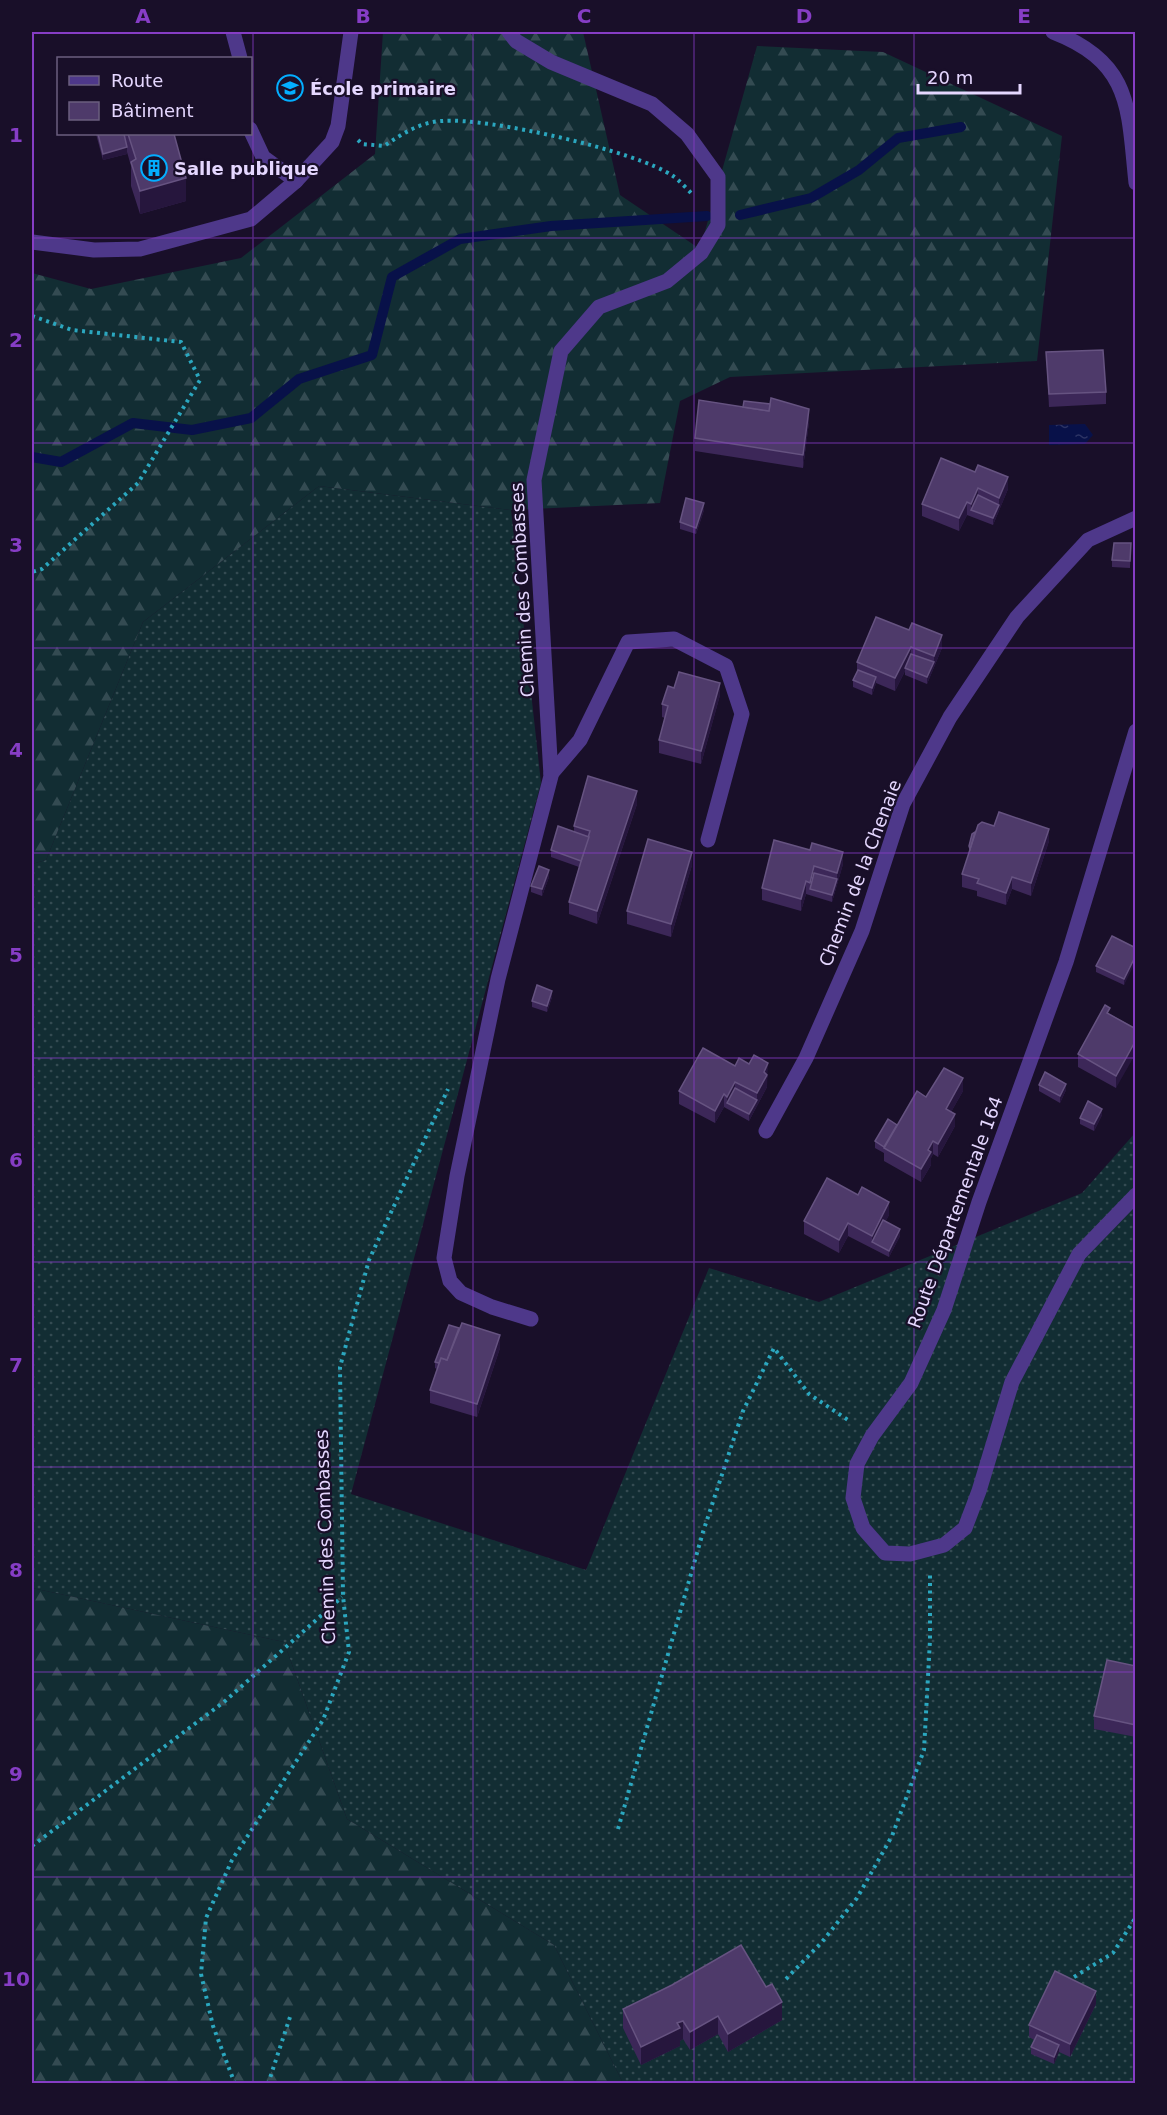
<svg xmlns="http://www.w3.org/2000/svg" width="1167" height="2115" viewBox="0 0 1167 2115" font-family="'DejaVu Sans',sans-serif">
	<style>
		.grass { fill: url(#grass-dots) }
		.forest { fill: url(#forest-firs) }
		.water { fill: url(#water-ripples) }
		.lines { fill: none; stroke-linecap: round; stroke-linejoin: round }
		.stream { stroke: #081149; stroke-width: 10 }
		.path { stroke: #2ba7bf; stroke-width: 4; stroke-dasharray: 3 4.5; stroke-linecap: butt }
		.minor { stroke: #4e388a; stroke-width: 15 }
		.wall { fill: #3c2758 }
		.shaded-wall { fill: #26163d }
		.building { fill: #4e3a6a; stroke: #665381; stroke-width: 1.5 }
		.grid { fill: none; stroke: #863dc5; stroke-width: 1.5; stroke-opacity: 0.55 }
		.labels { text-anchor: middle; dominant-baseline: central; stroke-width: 4.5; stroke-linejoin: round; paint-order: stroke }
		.poi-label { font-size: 18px; font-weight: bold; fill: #e5d7ff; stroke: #190f29; text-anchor: start }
		.street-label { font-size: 18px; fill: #e5d7ff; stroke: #190f29 }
		.neatline { fill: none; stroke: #863dc5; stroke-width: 2 }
		.grid-label { font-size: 20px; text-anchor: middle; font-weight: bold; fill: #863dc5 }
	</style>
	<defs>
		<pattern id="grass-dots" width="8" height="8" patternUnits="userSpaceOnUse" patternTransform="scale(1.5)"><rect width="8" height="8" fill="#122d33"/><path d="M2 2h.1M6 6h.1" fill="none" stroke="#344b52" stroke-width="1.8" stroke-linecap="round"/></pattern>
		<pattern id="forest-firs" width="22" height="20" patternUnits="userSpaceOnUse" patternTransform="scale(1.5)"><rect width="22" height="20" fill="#122d33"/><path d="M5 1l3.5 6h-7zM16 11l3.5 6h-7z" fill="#344b52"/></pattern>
		<pattern id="water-ripples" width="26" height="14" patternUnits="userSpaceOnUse" patternTransform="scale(1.5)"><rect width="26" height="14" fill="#081149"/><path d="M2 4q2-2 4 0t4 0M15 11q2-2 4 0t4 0" fill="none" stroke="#2c3364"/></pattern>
	</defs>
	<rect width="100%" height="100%" fill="#190f29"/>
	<!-- grass -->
	<path class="grass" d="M319,486L511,510L541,783L351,1494L586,1570L709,1268L819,1302L1082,1193L1135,1133V2083L622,2081L554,1945L347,1819L284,1642L32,1588V864L46,860L143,622Z"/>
	<!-- forest -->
	<g class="forest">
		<path d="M383,32H583L620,195L700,249L757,46L883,52L1062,136L1037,361L730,377L680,401L660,503L511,510L319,486L143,622L46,860L32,864V273L91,289L241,258L375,154Z"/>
		<path d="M32,1588L284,1642L347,1819L554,1945L622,2081L636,2083H32Z"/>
	</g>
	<!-- water -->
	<path class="water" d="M1085,424L1093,435L1085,444L1049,445V425Z"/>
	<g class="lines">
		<!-- stream -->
		<g class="stream">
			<path d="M740,215L811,198L859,170L898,138L961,127"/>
			<path d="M32,457L61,462L133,423L192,430L251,418L299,379L372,355L392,277L460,239L551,226L707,216"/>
		</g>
		<!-- path -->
		<g class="path">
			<path d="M358,140L362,144L384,146C402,134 420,122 442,121C487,117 637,151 673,176C680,181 687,189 693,195"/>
			<path d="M32,316L72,330L181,342L200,380L138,483L42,569L32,572"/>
			<path d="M618,1829L703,1532L743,1411L774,1348L809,1394L851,1422"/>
			<path d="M32,1846L224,1702L342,1597"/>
			<path d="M1074,1977L1113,1953L1136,1917"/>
			<path d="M786,1979L822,1942L857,1898L892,1836L924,1750L930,1640V1574"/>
			<path d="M235,2084L213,2026L201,1974L206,1918L232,1860L323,1720L349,1652L343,1596L340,1367L369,1260L448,1089"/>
			<path d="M268,2084L290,2017"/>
		</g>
		<!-- minor -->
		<g class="minor">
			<path d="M233,32L240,58"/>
			<path d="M509,32L516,41L551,62L652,104L687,134L718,177V225L701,253L667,281L599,307L561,351L534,480L551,776L498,979L457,1176L444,1258L450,1281L461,1293L492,1307L531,1319"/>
			<path d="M1053,32C1133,63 1128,110 1136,183"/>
			<path d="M250,129L263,157L296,181"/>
			<path d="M32,242L94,250L140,249L251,219L296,181L332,142L338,126L351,32"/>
			<path d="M1136,731L1066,962L979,1202L944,1310L911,1383L872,1436L857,1464L853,1498L863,1528L885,1553L910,1554L944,1545L965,1528L979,1491L1012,1382L1079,1254L1136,1195"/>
			<path d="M551,774L580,740L628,642L674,639L726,666L742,714L708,840"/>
			<path d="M766,1131L806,1058L862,931L903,804L950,717L1017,617L1088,540L1136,518"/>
		</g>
	</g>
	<!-- wall -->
	<g class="wall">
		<path d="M96,134H174L186,201L140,214L131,186V166L127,152V154L103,160Z"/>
		<path d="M1046,352L1106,392V404L1049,407Z"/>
		<path d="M743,407L809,422L803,468L695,451V438Z"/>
		<path d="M941,458L1008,489L993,525L967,515L959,531L922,516V504Z"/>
		<path d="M704,510L696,534L680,529V522Z"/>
		<path d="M1131,543L1130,568L1112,567V560Z"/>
		<path d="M876,617L942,648L927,684L905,675V671L895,691L876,683L872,695L853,687V680L857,672V662Z"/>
		<path d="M674,688L720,695L701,764L659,753V740L665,718L662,717V704Z"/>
		<path d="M637,804L597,924L569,914V902L579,867L551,857V850L574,832V826Z"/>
		<path d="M994,826L1049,841L1031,896L1012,889L1006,905L977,896V891L962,887V874L969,852V846Z"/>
		<path d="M774,840L843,864L832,902L806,894L801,911L762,900V888Z"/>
		<path d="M692,865L671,937L627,924V911Z"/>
		<path d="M549,877L542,896L531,892V886Z"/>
		<path d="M1136,948L1124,985L1096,972V966Z"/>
		<path d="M552,997L547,1012L532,1007V1001Z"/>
		<path d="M1110,1014L1133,1027L1116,1088L1078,1067V1054Z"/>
		<path d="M735,1066L768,1076L767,1078V1087L749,1121L724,1107L715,1123L679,1104V1091Z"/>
		<path d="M1039,1085L1066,1090L1060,1103L1039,1091Z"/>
		<path d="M963,1091L951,1112L955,1126L938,1157L933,1154L931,1158V1165L921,1182L884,1161V1153L875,1148V1141L897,1125L926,1097Z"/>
		<path d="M1102,1115L1094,1131L1080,1124V1118Z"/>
		<path d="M889,1215L885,1222L900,1236L889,1257L848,1236L839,1253L804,1234V1221Z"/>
		<path d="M500,1348L477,1417L430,1403V1390L437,1369L435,1368V1362Z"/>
		<path d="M1136,1666V1737L1094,1729V1716Z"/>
		<path d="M1096,2004L1070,2057L1059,2052L1054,2064L1031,2054V2047L1034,2040L1029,2037V2025Z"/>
		<path d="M623,2009L782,2020L728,2052L718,2034L690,2050L683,2039L680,2041V2046L641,2065L623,2028Z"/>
	</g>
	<!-- shaded-wall -->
	<g class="shaded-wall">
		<path d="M127,147V154L103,160V154Z"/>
		<path d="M186,178V201L140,214V191Z"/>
		<path d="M809,409V422L803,468V455Z"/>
		<path d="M1008,477V489L993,525V518L999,505V498Z"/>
		<path d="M978,488V501L971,510V504Z"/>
		<path d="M967,502V515L959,531V518Z"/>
		<path d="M704,503V510L696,534V528Z"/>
		<path d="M942,635V648L927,684V677L934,662V656Z"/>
		<path d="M911,647V660L905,668V671L895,691V678Z"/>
		<path d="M876,677V684L872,695V688Z"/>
		<path d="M720,683V695L701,764V751Z"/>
		<path d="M637,791V804L597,924V911Z"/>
		<path d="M1049,829V841L1031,896V883Z"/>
		<path d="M692,852V865L671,937V924Z"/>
		<path d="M843,852V864L832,902V895L837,879V873Z"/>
		<path d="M814,866V879L810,889V883Z"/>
		<path d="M549,870V877L542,896V889Z"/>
		<path d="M1012,877V889L1006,905V893Z"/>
		<path d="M806,881V894L801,911V899Z"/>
		<path d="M1136,955V961L1124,985V979Z"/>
		<path d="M552,991V997L547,1012V1006Z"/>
		<path d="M1136,1040V1053L1116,1088V1076Z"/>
		<path d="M768,1063L767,1087L749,1121V1114L757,1100V1093L764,1072Z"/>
		<path d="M963,1078V1091L946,1121V1109Z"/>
		<path d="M735,1082V1095L727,1103V1097Z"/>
		<path d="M1066,1084V1090L1060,1103V1096Z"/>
		<path d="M724,1094V1107L715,1123V1111Z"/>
		<path d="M1102,1109V1115L1094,1131V1124Z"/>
		<path d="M955,1114V1126L938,1157V1144Z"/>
		<path d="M933,1141V1154L931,1158V1165L921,1182V1169L928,1150Z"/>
		<path d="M889,1202V1215L874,1244L872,1242V1236Z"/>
		<path d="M848,1223V1236L839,1253V1240Z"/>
		<path d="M900,1229V1236L889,1257V1251Z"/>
		<path d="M500,1335V1348L477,1417V1404Z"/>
		<path d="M1096,1991V2004L1070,2057V2044Z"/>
		<path d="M782,2002V2020L728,2052V2034Z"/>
		<path d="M718,2016V2034L690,2050V2032Z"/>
		<path d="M683,2021V2039L680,2041V2046L641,2065V2047L677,2023Z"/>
		<path d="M1059,2045V2052L1054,2064V2057Z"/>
	</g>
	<!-- building -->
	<g class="building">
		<path d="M98,134H124L127,147L103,154Z"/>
		<path d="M128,134H174L186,178L140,191L131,162L136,159Z"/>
		<path d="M1103,350L1106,392L1049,394L1046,352Z"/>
		<path d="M771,398L809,409L803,455L695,438L699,400L769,411Z"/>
		<path d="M744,401L770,404L769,411L743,407Z"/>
		<path d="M941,458L975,472L978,465L1008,477L999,498L978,488L971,504L967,502L959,518L922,504Z"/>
		<path d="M978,495L999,505L993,518L971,510Z"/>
		<path d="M686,498L704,503L696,528L680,522Z"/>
		<path d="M1114,543H1131L1130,561L1112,560Z"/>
		<path d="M876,617L909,630L912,623L942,635L934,656L911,647L895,678L857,662Z"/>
		<path d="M911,654L934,662L927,677L905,668Z"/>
		<path d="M858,670L876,677L872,688L853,680Z"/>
		<path d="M679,672L720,683L701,751L659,740L668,706L662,704L668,686L674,688Z"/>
		<path d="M588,776L637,791L597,911L569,902L590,831L574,826Z"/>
		<path d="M999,812L1049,829L1031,883L1012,877L1006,893L977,883L979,879L962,874L978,825L982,822L994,826Z"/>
		<path d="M558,826L589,837L581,861L551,850Z"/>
		<path d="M975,832L970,849L969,846L972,834Z"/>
		<path d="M648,839L692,852L671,924L627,911Z"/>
		<path d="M774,840L810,850L812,843L843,852L837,873L814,866L810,883L806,881L801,899L762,888Z"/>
		<path d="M539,866L549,870L542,889L531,886Z"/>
		<path d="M814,873L837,879L832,895L810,889Z"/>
		<path d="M1112,936L1136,948V955L1124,979L1096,966Z"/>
		<path d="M537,985L552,991L547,1006L532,1001Z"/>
		<path d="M1105,1005L1110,1008L1107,1013L1136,1029V1040L1116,1076L1078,1054Z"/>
		<path d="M703,1048L735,1066L739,1058L749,1064L754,1055L768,1063L764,1072L767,1075L757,1093L735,1082L727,1097L724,1094L715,1111L679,1091Z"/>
		<path d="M944,1068L963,1078L946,1109L955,1114L938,1144L933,1141L928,1150L931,1152L921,1169L884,1148L917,1091L926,1097Z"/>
		<path d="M1045,1072L1066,1084L1060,1096L1039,1085Z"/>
		<path d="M735,1088L757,1100L749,1114L727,1103Z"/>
		<path d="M1088,1101L1102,1109L1094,1124L1080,1118Z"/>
		<path d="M888,1119L897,1125L884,1147L875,1141Z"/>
		<path d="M827,1178L858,1195L862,1187L889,1202L872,1236L848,1223L839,1240L804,1221Z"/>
		<path d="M883,1220L900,1229L889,1251L872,1242Z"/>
		<path d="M462,1323L500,1335L477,1404L430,1390L441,1358L447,1360Z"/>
		<path d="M449,1325L459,1328L447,1360L441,1358L439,1363L435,1362Z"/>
		<path d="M1107,1660L1136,1666V1725L1094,1716Z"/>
		<path d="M741,1945L766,1987L772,1984L782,2002L728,2034L718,2016L690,2032L683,2021L677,2023L680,2028L641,2047L623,2009L672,1985Z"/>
		<path d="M1055,1971L1096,1991L1070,2044L1029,2025Z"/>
		<path d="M1037,2035L1059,2045L1054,2057L1031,2047Z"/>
	</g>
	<!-- grid -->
	<path class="grid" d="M253,32V2084M473,32V2084M694,32V2084M914,32V2084M32,238H1136M32,443H1136M32,648H1136M32,853H1136M32,1058H1136M32,1262H1136M32,1467H1136M32,1672H1136M32,1877H1136"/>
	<!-- icons -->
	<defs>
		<g id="school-ring" transform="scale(1.35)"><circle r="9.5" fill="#190f29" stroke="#03aeff" stroke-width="1.5"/><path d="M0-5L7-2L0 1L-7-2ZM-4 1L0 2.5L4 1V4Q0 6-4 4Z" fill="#03aeff"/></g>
		<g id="building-ring" transform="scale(1.35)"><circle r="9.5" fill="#190f29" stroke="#03aeff" stroke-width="1.5"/><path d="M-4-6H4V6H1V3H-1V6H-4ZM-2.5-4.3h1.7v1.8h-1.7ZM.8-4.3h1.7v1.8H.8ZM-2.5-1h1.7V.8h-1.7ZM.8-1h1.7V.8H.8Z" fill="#03aeff"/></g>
	</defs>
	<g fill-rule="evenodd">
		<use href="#school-ring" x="290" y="88"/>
		<use href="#building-ring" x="154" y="168"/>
	</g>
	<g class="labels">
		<!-- poi labels -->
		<g class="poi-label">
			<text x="310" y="88">École primaire</text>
			<text x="174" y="168">Salle publique</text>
		</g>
		<!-- street labels -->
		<g class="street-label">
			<text transform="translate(522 590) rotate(-93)">Chemin des Combasses</text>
			<text transform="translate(860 873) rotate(-69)">Chemin de la Chenaie</text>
			<text transform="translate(955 1212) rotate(-70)">Route Départementale 164</text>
			<text transform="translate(325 1537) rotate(-92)">Chemin des Combasses</text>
		</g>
	</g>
	<!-- border -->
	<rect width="1167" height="2115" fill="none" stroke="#190f29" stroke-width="66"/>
	<!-- legend -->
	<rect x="57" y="57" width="195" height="78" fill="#190f29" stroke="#6b5f7f" stroke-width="1.5"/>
	<rect x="69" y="76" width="30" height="9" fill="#4e388a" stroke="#6b5f7f" stroke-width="1.5"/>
	<text x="111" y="87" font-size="18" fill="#e5d7ff">Route</text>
	<rect x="69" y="102" width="30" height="18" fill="#4e3a6a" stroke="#6b5f7f" stroke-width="1.5"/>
	<text x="111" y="117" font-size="18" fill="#e5d7ff">Bâtiment</text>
	<!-- scale -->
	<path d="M918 84v9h102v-9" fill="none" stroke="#e5d7ff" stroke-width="3"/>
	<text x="927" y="84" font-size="18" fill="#e5d7ff" stroke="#190f29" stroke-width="4.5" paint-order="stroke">20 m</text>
	<rect x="33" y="33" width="1101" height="2049" class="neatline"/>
	<g class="grid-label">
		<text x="143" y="23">A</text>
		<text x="363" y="23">B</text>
		<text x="584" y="23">C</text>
		<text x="804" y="23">D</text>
		<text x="1024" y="23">E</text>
		<text x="16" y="142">1</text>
		<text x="16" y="347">2</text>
		<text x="16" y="552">3</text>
		<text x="16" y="757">4</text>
		<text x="16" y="962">5</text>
		<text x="16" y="1167">6</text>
		<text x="16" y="1372">7</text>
		<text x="16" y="1577">8</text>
		<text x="16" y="1781">9</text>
		<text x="16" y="1986">10</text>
	</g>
</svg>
